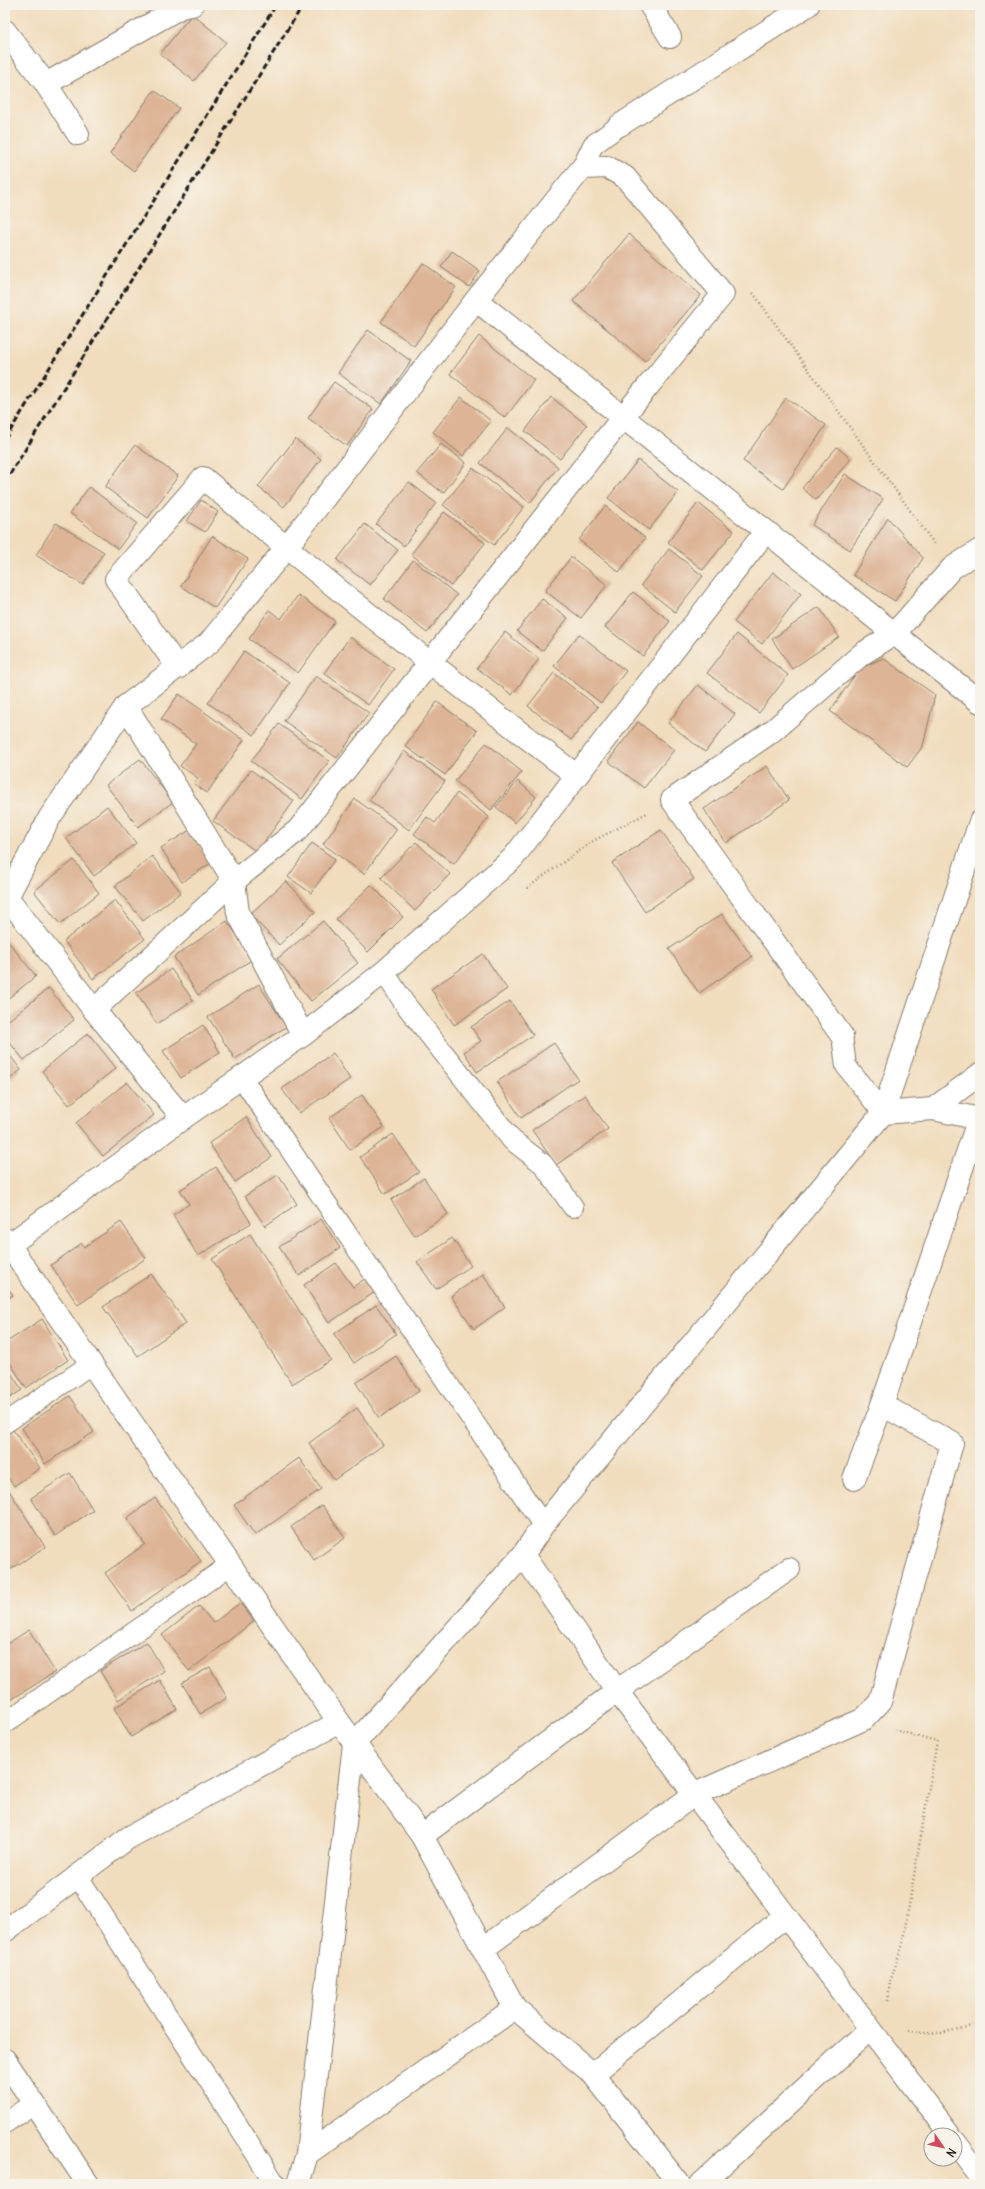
<svg xmlns="http://www.w3.org/2000/svg" width="985" height="2189" viewBox="0 0 985 2189" font-family="Delius,sans-serif">
	<style>
		.building { fill: #ddb495 }
		.lines { fill: none; stroke-linecap: round; stroke-linejoin: round }
		.service-casing { stroke: #867c6d; stroke-width: 22 }
		.minor-casing { stroke: #867c6d; stroke-width: 24 }
		.path { stroke: #867c6d; stroke-width: 2.5; stroke-dasharray: 1 3; stroke-linecap: butt }
		.service { stroke: #fff; stroke-width: 20 }
		.minor { stroke: #fff; stroke-width: 22 }
		.rail { stroke: #1c1c1c; stroke-width: 3; stroke-dasharray: 6 3; stroke-linecap: butt }
	</style>
	<rect width="100%" height="100%" fill="#f7f3e8"/>
	<filter id="ink" filterUnits="userSpaceOnUse"><feTurbulence type="fractalNoise" baseFrequency=".025" numOctaves="2"/><feDisplacementMap in="SourceGraphic" scale="8" xChannelSelector="R" yChannelSelector="G"/><feConvolveMatrix kernelMatrix="1 2 1 2 8 2 1 2 1" color-interpolation-filters="sRGB"/></filter>
	<filter id="wash" filterUnits="userSpaceOnUse"><feTurbulence type="fractalNoise" baseFrequency=".012" numOctaves="4" result="noise"/><feDisplacementMap in="SourceGraphic" scale="16" xChannelSelector="R" yChannelSelector="G"/><feGaussianBlur stdDeviation="0.9" result="paint"/><feColorMatrix in="noise" values="0 0 0 0 0 0 0 0 0 0 0 0 0 0 0 0 0 1.4 0 .05"/><feComposite in="paint" operator="in"/></filter>
	<g filter="url(#wash)">
		<rect width="100%" height="100%" fill="#f1ddbe"/>
		<g id="blocks">
			<!-- building -->
			<g class="building">
				<path d="M192,14L226,42L194,81L160,54Z"/>
				<path d="M154,90L179,108L134,171L110,153Z"/>
				<path d="M629,234L701,295L645,361L573,301Z"/>
				<path d="M452,251L480,271L469,287L441,267Z"/>
				<path d="M423,263L456,287L414,346L381,322Z"/>
				<path d="M368,330L411,361L381,404L338,373Z"/>
				<path d="M479,336L534,380L505,418L450,374Z"/>
				<path d="M334,382L373,409L347,446L308,418Z"/>
				<path d="M461,397L491,421L463,456L433,432Z"/>
				<path d="M551,397L587,425L560,459L525,431Z"/>
				<path d="M786,398L826,425L783,489L743,461Z"/>
				<path d="M508,428L558,467L530,503L480,463Z"/>
				<path d="M295,439L321,459L284,507L258,487Z"/>
				<path d="M441,444L466,463L443,493L417,473Z"/>
				<path d="M135,445L178,476L148,518L105,487Z"/>
				<path d="M837,447L851,459L816,500L802,488Z"/>
				<path d="M638,460L678,492L649,530L608,498Z"/>
				<path d="M473,468L524,507L494,545L443,505Z"/>
				<path d="M845,474L883,499L850,550L812,525Z"/>
				<path d="M409,482L436,503L404,546L376,524Z"/>
				<path d="M89,487L137,523L118,549L70,513Z"/>
				<path d="M201,500L218,512L205,532L187,521Z"/>
				<path d="M698,503L734,531L703,570L668,542Z"/>
				<path d="M605,506L645,538L619,572L579,540Z"/>
				<path d="M444,512L485,543L451,586L411,554Z"/>
				<path d="M888,518L923,558L895,601L853,575Z"/>
				<path d="M56,523L104,552L83,585L36,555Z"/>
				<path d="M365,524L398,550L370,585L337,560Z"/>
				<path d="M212,536L248,559L215,608L181,586Z"/>
				<path d="M669,549L703,576L675,612L641,585Z"/>
				<path d="M571,557L607,585L581,618L545,591Z"/>
				<path d="M413,560L457,595L427,633L384,599Z"/>
				<path d="M773,572L801,594L762,644L734,622Z"/>
				<path d="M633,592L670,621L643,656L605,627Z"/>
				<path d="M298,595L335,621L298,673L249,639L269,610L281,619Z"/>
				<path d="M542,599L568,618L542,651L517,631Z"/>
				<path d="M819,607L839,637L792,669L772,639Z"/>
				<path d="M505,632L539,659L512,695L477,668Z"/>
				<path d="M579,634L626,671L601,703L554,666Z"/>
				<path d="M737,634L788,675L759,713L707,673Z"/>
				<path d="M350,637L394,669L368,705L324,673Z"/>
				<path d="M244,651L290,683L254,735L208,703Z"/>
				<path d="M883,658L935,695L923,746L907,767L830,711L859,669Z"/>
				<path d="M554,673L598,707L571,740L528,706Z"/>
				<path d="M316,676L369,713L337,758L284,721Z"/>
				<path d="M698,685L735,714L705,752L668,723Z"/>
				<path d="M179,694L244,740L207,793L194,784L198,778L180,766L196,744L161,719Z"/>
				<path d="M437,702L477,731L445,775L405,746Z"/>
				<path d="M638,722L674,750L644,788L608,761Z"/>
				<path d="M279,724L329,761L302,799L251,761Z"/>
				<path d="M486,743L522,772L491,810L455,781Z"/>
				<path d="M404,751L445,781L409,830L369,800Z"/>
				<path d="M140,759L173,802L138,827L106,785Z"/>
				<path d="M767,766L789,800L726,843L704,809Z"/>
				<path d="M251,770L294,801L257,852L213,821Z"/>
				<path d="M518,781L536,797L515,823L496,807Z"/>
				<path d="M457,793L489,817L454,864L414,834L427,817L435,823Z"/>
				<path d="M355,799L397,829L364,874L323,844Z"/>
				<path d="M107,806L136,843L94,876L66,838Z"/>
				<path d="M190,830L211,863L182,882L161,848Z"/>
				<path d="M661,830L694,879L645,912L612,863Z"/>
				<path d="M416,842L450,874L415,911L381,878Z"/>
				<path d="M312,843L335,859L311,893L288,877Z"/>
				<path d="M152,856L181,892L143,921L115,886Z"/>
				<path d="M74,860L99,893L60,924L34,891Z"/>
				<path d="M286,881L315,912L279,945L250,914Z"/>
				<path d="M371,885L403,917L368,952L336,919Z"/>
				<path d="M115,900L145,939L93,979L64,941Z"/>
				<path d="M722,914L752,957L699,993L669,949Z"/>
				<path d="M227,921L253,959L198,995L174,957Z"/>
				<path d="M323,921L358,963L311,1001L277,959Z"/>
				<path d="M5,938L36,976L5,1001Z"/>
				<path d="M483,954L507,989L454,1025L431,989Z"/>
				<path d="M171,969L193,1000L157,1024L136,993Z"/>
				<path d="M259,984L286,1027L235,1059L208,1017Z"/>
				<path d="M49,988L74,1020L24,1060L5,1037V1023Z"/>
				<path d="M510,1001L533,1035L477,1072L464,1052L481,1041L471,1027Z"/>
				<path d="M203,1025L220,1052L181,1078L163,1051Z"/>
				<path d="M88,1033L116,1068L69,1105L42,1071Z"/>
				<path d="M554,1043L578,1079L521,1118L497,1082Z"/>
				<path d="M5,1049L21,1070L5,1083Z"/>
				<path d="M333,1053L350,1079L299,1113L282,1089Z"/>
				<path d="M127,1082L154,1115L103,1156L76,1123Z"/>
				<path d="M362,1095L384,1127L350,1150L329,1118Z"/>
				<path d="M585,1095L608,1129L556,1165L532,1130Z"/>
				<path d="M246,1117L272,1157L235,1182L209,1143Z"/>
				<path d="M393,1134L419,1172L385,1194L360,1157Z"/>
				<path d="M216,1167L251,1223L198,1256L173,1215L189,1204L180,1190Z"/>
				<path d="M278,1175L297,1204L265,1226L245,1196Z"/>
				<path d="M424,1178L448,1214L415,1236L391,1200Z"/>
				<path d="M321,1219L340,1248L299,1276L279,1247Z"/>
				<path d="M121,1222L146,1258L78,1305L51,1265L82,1243L84,1247Z"/>
				<path d="M250,1234L331,1360L292,1384L212,1259Z"/>
				<path d="M452,1238L471,1266L436,1289L417,1262Z"/>
				<path d="M336,1263L353,1287L366,1278L375,1292L329,1323L304,1285Z"/>
				<path d="M151,1274L186,1323L138,1356L103,1307Z"/>
				<path d="M483,1274L505,1307L474,1329L451,1296Z"/>
				<path d="M5,1285L13,1295L5,1301Z"/>
				<path d="M376,1305L396,1334L354,1363L334,1334Z"/>
				<path d="M42,1319L68,1360L26,1388L5,1355V1343Z"/>
				<path d="M396,1356L419,1391L379,1418L356,1383Z"/>
				<path d="M5,1364L22,1390L5,1401Z"/>
				<path d="M70,1396L94,1432L45,1464L22,1428Z"/>
				<path d="M357,1408L383,1445L334,1480L309,1443Z"/>
				<path d="M13,1430L40,1468L14,1486L5,1473V1436Z"/>
				<path d="M299,1458L321,1489L255,1535L234,1505Z"/>
				<path d="M70,1473L93,1510L55,1536L31,1498Z"/>
				<path d="M5,1484L45,1547L5,1573Z"/>
				<path d="M155,1498L201,1561L132,1611L105,1573L145,1544L127,1518Z"/>
				<path d="M322,1505L345,1538L314,1560L291,1527Z"/>
				<path d="M240,1603L254,1621L189,1671L162,1635L199,1606L213,1623Z"/>
				<path d="M29,1630L55,1672L9,1701L5,1695V1645Z"/>
				<path d="M147,1642L164,1671L118,1700L100,1671Z"/>
				<path d="M210,1667L227,1698L200,1714L182,1683Z"/>
				<path d="M160,1680L177,1709L131,1737L114,1708Z"/>
			</g>
		</g>
	</g>
	<g filter="url(#ink)">
		<use href="#blocks" fill-opacity="0" stroke="#867c6d" stroke-width="1"/>
		<g class="lines">
			<!-- service casing -->
			<g class="service-casing">
				<g id="service">
					<path d="M582,168L593,145L620,125"/>
					<path d="M384,972L405,1004L512,1140L543,1164L573,1207"/>
					<path d="M842,1036L846,1066L883,1113"/>
					<path d="M242,1078L543,1525"/>
					<path d="M5,1423L91,1364"/>
					<path d="M5,1723L230,1565"/>
					<path d="M77,1875L274,2182L277,2184"/>
					<path d="M5,2123L34,2103"/>
				</g>
			</g>
			<!-- minor casing -->
			<g class="minor-casing">
				<g id="minor">
					<path d="M650,5L670,37"/>
					<path d="M5,31L46,84L78,134"/>
					<path d="M46,84L181,7L192,5"/>
					<path d="M620,125L808,5"/>
					<path d="M476,300L980,702"/>
					<path d="M178,668L116,579L203,478C325,581 449,679 576,775"/>
					<path d="M126,706L234,881L238,913L303,1035"/>
					<path d="M94,1010L234,881L298,830L623,417L723,294L625,177L607,167L582,168L476,300L286,548L209,643L126,706L50,817L7,897L94,1010L183,1118"/>
					<path d="M842,1036L672,800L771,732L862,654L894,634L952,568L980,550"/>
					<path d="M933,1109L980,1074"/>
					<path d="M883,1113L933,1109L980,1119"/>
					<path d="M5,1239L339,1722L422,1836L515,2008L593,2074L679,2184"/>
					<path d="M9,1245L183,1118L303,1035L384,972L513,858L766,531"/>
					<path d="M854,1479L882,1405L979,1118"/>
					<path d="M523,1555L617,1691L950,2135"/>
					<path d="M422,1836L617,1691L789,1569"/>
					<path d="M5,1931L128,1838L339,1722"/>
					<path d="M484,1948L695,1794L864,1719L880,1702L952,1443L882,1405"/>
					<path d="M5,2060L88,2184"/>
					<path d="M593,2074L785,1916"/>
					<path d="M955,2142L980,2175"/>
					<path d="M307,2154L515,2008"/>
					<path d="M298,2184L307,2154L354,1744L523,1555L543,1525L883,1113L980,822"/>
					<path d="M701,2184L870,2029"/>
				</g>
			</g>
			<!-- path -->
			<g class="path">
				<path d="M753,293L935,545"/>
				<path d="M527,888L593,841L647,813"/>
				<path d="M888,2001L890,1982L902,1946L937,1741L895,1730"/>
				<path d="M909,2031L941,2033L980,2024"/>
			</g>
			<!-- service -->
			<use href="#service" class="service"/>
			<!-- minor -->
			<use href="#minor" class="minor"/>
			<!-- rail -->
			<g class="rail">
				<path d="M5,439L276,5"/>
				<path d="M5,482L303,5"/>
			</g>
		</g>
	</g>
	<!-- margin -->
	<rect width="985" height="2189" fill="none" stroke="#f7f3e8" stroke-width="20"/>
	<!-- north arrow -->
	<g transform="translate(943 2147) rotate(124)"><circle r="19" fill="#f7f3e8" stroke="#9f9d96"/>
	<path d="M0-3L7 15L0 10L-7 15Z" fill="#d1495b"/>
	<text y="-6" font-size="11" font-weight="bold" text-anchor="middle" fill="#1c1c1c">N</text>
	</g>
</svg>
